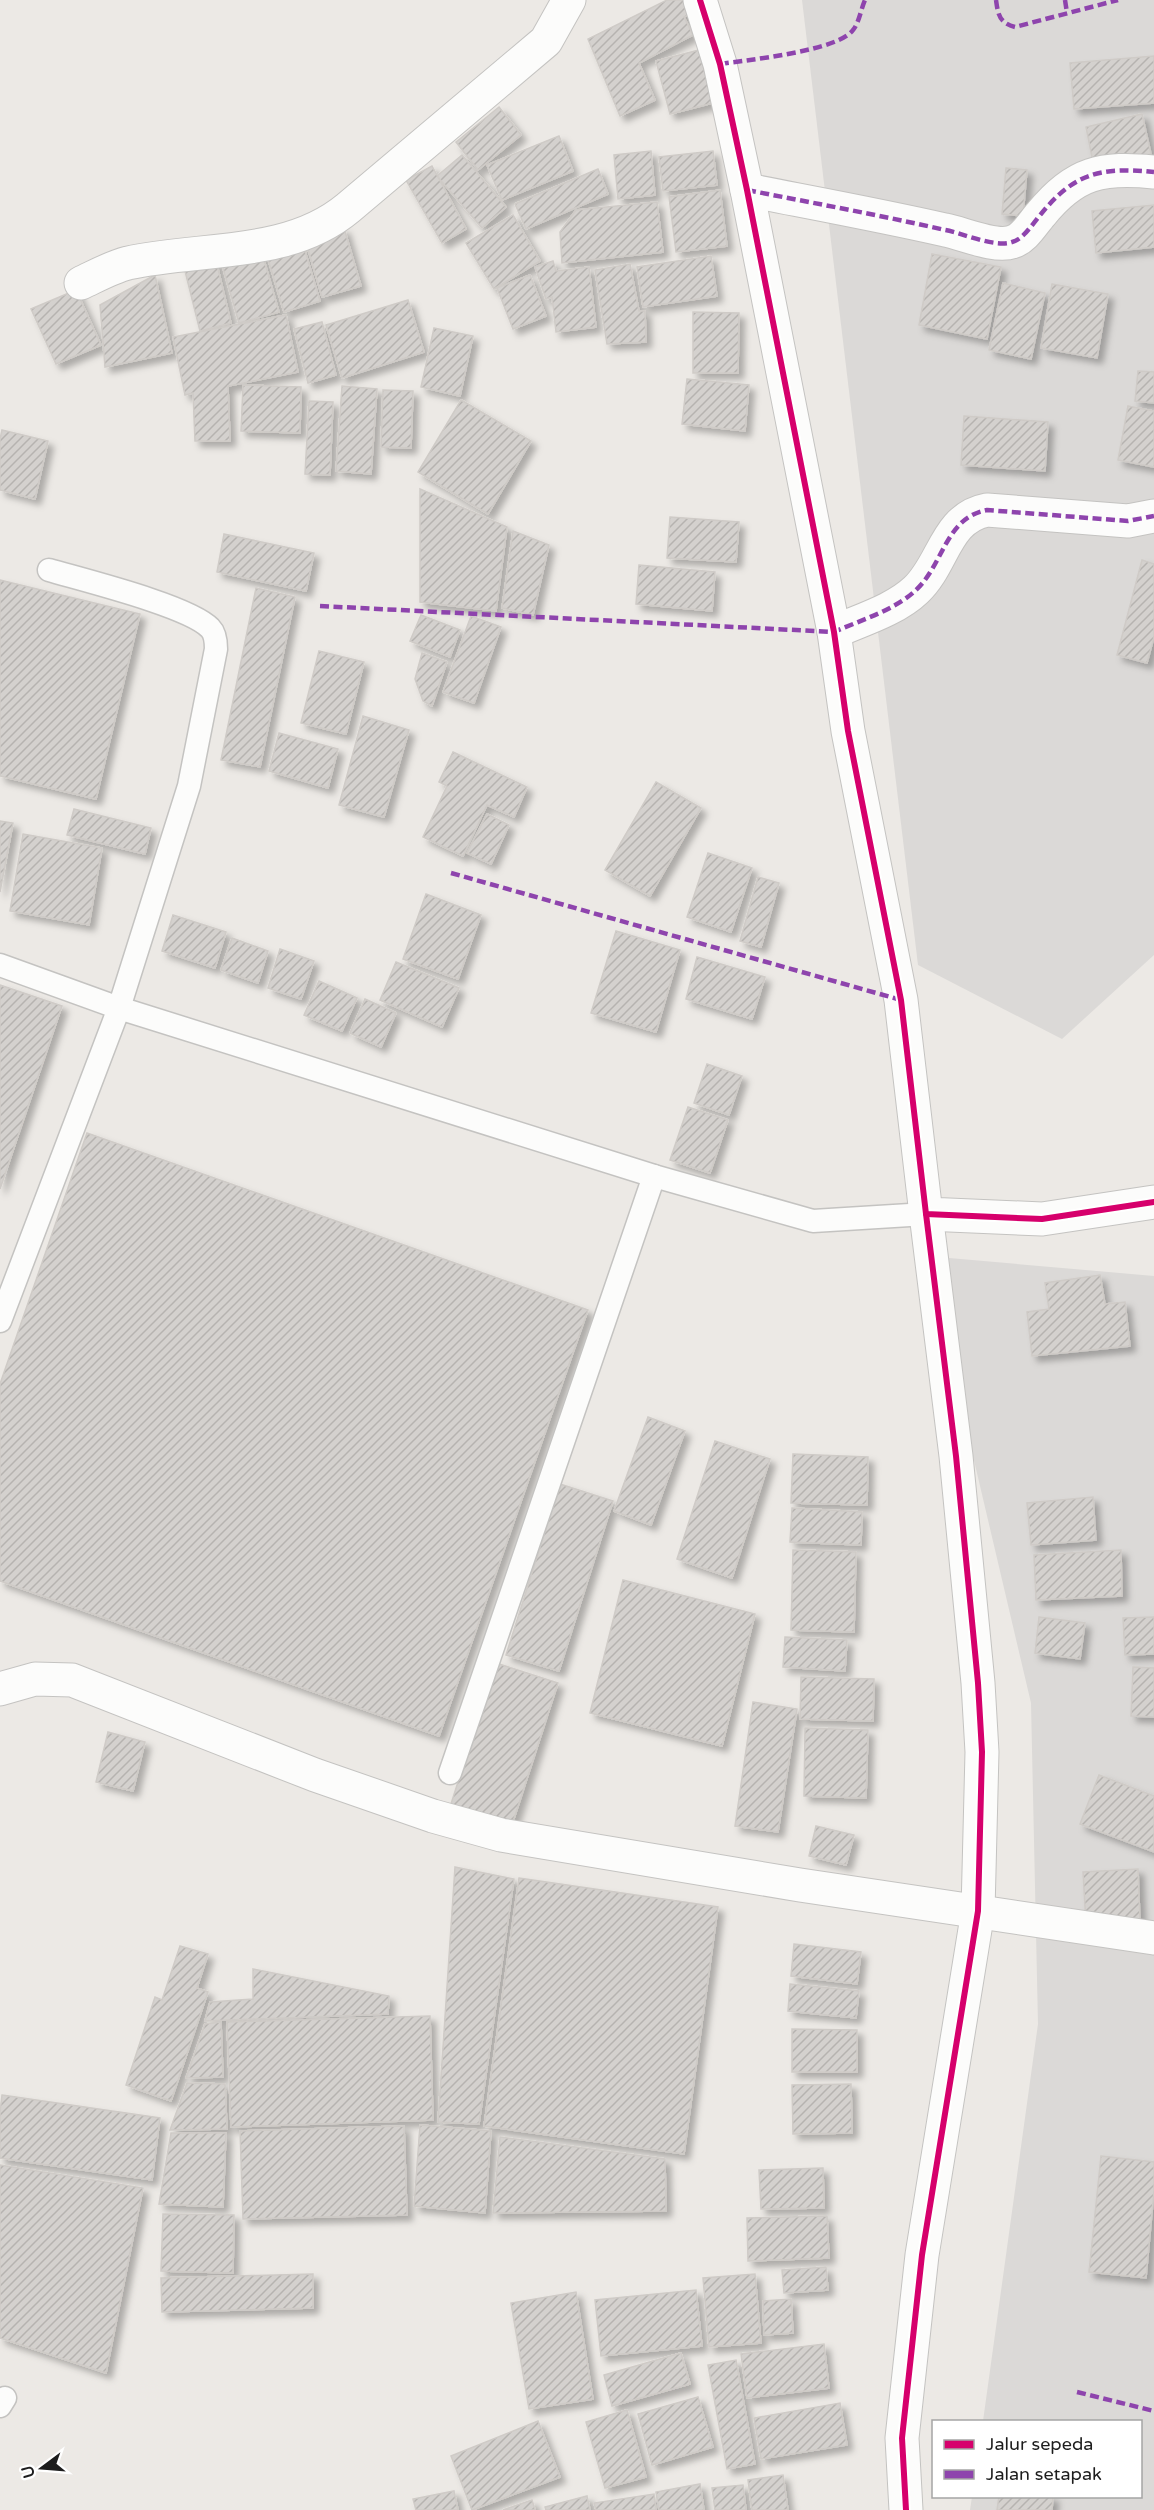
<svg xmlns="http://www.w3.org/2000/svg" width="1154" height="2510" viewBox="0 0 1154 2510" font-family="'Varela Round',sans-serif">
	<style>
		.residential { fill: #dbd9d7 }
		.building { fill: url(#building-hatch); stroke: #cfcbc7; stroke-width: 1.5; filter: url(#shadow) }
		.lines { fill: none; stroke-linecap: round; stroke-linejoin: round }
		.lane-casing { stroke: #c4c3c1; stroke-width: 25 }
		.street-casing { stroke: #c4c3c1; stroke-width: 35 }
		.lane { stroke: #fcfcfb; stroke-width: 22 }
		.street { stroke: #fcfcfb; stroke-width: 33 }
		.quiet { stroke: #8e44ad; stroke-width: 4.5; stroke-dasharray: 9 4.5; stroke-linecap: butt }
		.cycleway-casing { stroke: #fff; stroke-width: 10 }
		.cycleway { stroke: #d6006c; stroke-width: 6 }
	</style>
	<defs>
		<pattern id="building-hatch" width="6" height="6" patternUnits="userSpaceOnUse" patternTransform="scale(1.5)"><rect width="6" height="6" fill="#d4d1ce"/><path d="M-1 1l2-2M0 6l6-6M5 7l2-2" fill="none" stroke="#b6b3b0"/></pattern>
		<filter id="shadow"><feDropShadow dx="5.5" dy="5.5" stdDeviation="3" flood-color="#0004"/></filter>
	</defs>
	<rect width="100%" height="100%" fill="#ece9e5"/>
	<!-- residential -->
	<g class="residential">
		<path d="M802,0H1154V955L1062,1039L918,965Z"/>
		<path d="M926,1256L1154,1276V2510H970L972,2497L1140,2496V2422L983,2421L1038,2024L1031,1703Z"/>
	</g>
	<!-- building -->
	<g class="building">
		<path d="M667,0H683L690,14L684,17L693,35L639,63L655,100L620,116L588,39Z"/>
		<path d="M699,50L713,103L670,114L656,61Z"/>
		<path d="M1154,56V103L1074,109L1070,63Z"/>
		<path d="M499,107L521,135L478,170L456,142Z"/>
		<path d="M1142,114L1151,154L1094,167L1086,127Z"/>
		<path d="M559,136L573,171L502,200L487,165Z"/>
		<path d="M651,151L655,195L618,199L614,155Z"/>
		<path d="M713,151L717,185L663,191L659,157Z"/>
		<path d="M462,155L506,207L482,228L437,176Z"/>
		<path d="M432,166L466,229L442,243L406,180Z"/>
		<path d="M1006,168L1027,170L1023,216L1002,214Z"/>
		<path d="M598,169L608,194L526,229L515,204Z"/>
		<path d="M720,190L727,246L676,252L669,197Z"/>
		<path d="M657,202L663,252L562,263L560,232L576,210Z"/>
		<path d="M1154,205V247L1096,253L1092,211Z"/>
		<path d="M513,215L540,261L494,289L466,243Z"/>
		<path d="M344,228L361,286L322,297L305,239Z"/>
		<path d="M303,244L320,301L284,312L267,256Z"/>
		<path d="M260,246L279,312L239,323L220,258Z"/>
		<path d="M214,252L231,323L200,331L182,259Z"/>
		<path d="M932,254L1001,267L987,339L919,325Z"/>
		<path d="M711,256L717,296L643,307L637,267Z"/>
		<path d="M553,261L556,271L589,267L596,327L556,332L552,297L546,299L535,267Z"/>
		<path d="M630,264L639,311H645L646,342L607,344L595,270Z"/>
		<path d="M155,275L172,353L105,367L100,305Z"/>
		<path d="M530,275L546,316L513,329L497,288Z"/>
		<path d="M1003,283L1045,293L1031,359L989,350Z"/>
		<path d="M1052,284L1108,294L1097,358L1041,348Z"/>
		<path d="M76,290L101,345L56,364L31,309Z"/>
		<path d="M408,300L424,352L342,378L326,325Z"/>
		<path d="M693,312L739,313L738,373H693Z"/>
		<path d="M286,315L298,372L228,386L230,441H195L193,393L185,395L173,337Z"/>
		<path d="M322,322L336,375L308,383L294,329Z"/>
		<path d="M434,328L473,336L460,396L421,387Z"/>
		<path d="M1138,371L1154,372V403L1135,401Z"/>
		<path d="M687,379L749,385L745,431L682,424Z"/>
		<path d="M243,385L301,387L300,433L241,431Z"/>
		<path d="M342,386L377,389L371,474L336,471Z"/>
		<path d="M383,390L413,391L411,448L381,447Z"/>
		<path d="M461,400L531,441L488,514L418,472Z"/>
		<path d="M309,401L333,402L330,475L305,474Z"/>
		<path d="M1128,406L1154,411V467L1118,460Z"/>
		<path d="M964,416L1048,422L1045,471L961,465Z"/>
		<path d="M2,430L48,441L35,499L0,490V439Z"/>
		<path d="M420,489L507,527L496,611L420,602Z"/>
		<path d="M670,517L739,522L736,562L667,558Z"/>
		<path d="M513,531L549,545L533,615L502,608Z"/>
		<path d="M224,534L314,553L306,591L217,572Z"/>
		<path d="M1142,560L1154,564V637L1147,663L1117,655Z"/>
		<path d="M639,565L715,572L712,611L636,604Z"/>
		<path d="M0,580L140,614L96,799L0,776Z"/>
		<path d="M256,588L295,597L260,767L221,760Z"/>
		<path d="M421,615L460,630L450,657L410,641Z"/>
		<path d="M471,616L501,627L474,703L443,692Z"/>
		<path d="M319,651L364,662L346,734L301,723Z"/>
		<path d="M422,653L447,662L432,706L423,701L415,679Z"/>
		<path d="M363,716L409,730L384,817L339,805Z"/>
		<path d="M279,733L338,749L328,788L269,771Z"/>
		<path d="M453,752L527,787L514,817L487,805L463,856L423,837L447,786L439,782Z"/>
		<path d="M656,782L701,808L650,896L605,870Z"/>
		<path d="M74,809L151,828L145,854L67,835Z"/>
		<path d="M487,814L509,825L491,864L467,853Z"/>
		<path d="M0,821L13,823L0,892Z"/>
		<path d="M23,834L102,848L89,925L10,911Z"/>
		<path d="M708,853L752,868L731,932L687,917Z"/>
		<path d="M758,877L779,883L761,947L740,941Z"/>
		<path d="M426,894L481,915L458,979L403,959Z"/>
		<path d="M173,915L226,932L215,968L162,951Z"/>
		<path d="M616,931L680,950L656,1032L591,1013Z"/>
		<path d="M232,938L268,951L258,983L221,970Z"/>
		<path d="M280,949L314,961L301,999L268,988Z"/>
		<path d="M697,957L765,977L752,1019L686,999Z"/>
		<path d="M396,962L459,988L442,1027L380,1000Z"/>
		<path d="M319,981L357,998L342,1031L304,1015Z"/>
		<path d="M0,985L62,1006L0,1189Z"/>
		<path d="M365,999L396,1013L381,1047L350,1033Z"/>
		<path d="M707,1064L742,1076L729,1115L694,1103Z"/>
		<path d="M688,1107L728,1120L710,1173L670,1160Z"/>
		<path d="M87,1133L588,1310L439,1736L0,1581V1384Z"/>
		<path d="M1100,1275L1105,1304L1125,1302L1130,1346L1032,1356L1027,1312L1049,1309L1045,1283Z"/>
		<path d="M648,1417L685,1431L651,1525L614,1511Z"/>
		<path d="M715,1441L770,1459L732,1578L677,1559Z"/>
		<path d="M793,1454L868,1457L867,1505L791,1503Z"/>
		<path d="M560,1484L613,1501L559,1671L506,1655Z"/>
		<path d="M1093,1497L1096,1540L1031,1545L1027,1503Z"/>
		<path d="M792,1508L862,1512L861,1545L790,1542Z"/>
		<path d="M793,1550L856,1552L854,1632L791,1630Z"/>
		<path d="M1121,1550L1122,1596L1036,1600L1034,1555Z"/>
		<path d="M623,1580L755,1614L722,1746L590,1713Z"/>
		<path d="M1039,1617L1085,1623L1080,1659L1035,1653Z"/>
		<path d="M1154,1617V1654L1125,1655L1123,1618Z"/>
		<path d="M785,1637L847,1640L845,1671L783,1667Z"/>
		<path d="M496,1663L558,1683L511,1828L450,1807Z"/>
		<path d="M1133,1667L1154,1668V1717L1131,1716Z"/>
		<path d="M801,1677L874,1679L873,1721L800,1719Z"/>
		<path d="M753,1702L797,1709L778,1832L735,1826Z"/>
		<path d="M805,1728L868,1730L866,1798L804,1796Z"/>
		<path d="M108,1732L145,1742L133,1791L96,1782Z"/>
		<path d="M1099,1775L1154,1796V1852L1080,1824Z"/>
		<path d="M816,1826L854,1835L846,1865L809,1856Z"/>
		<path d="M455,1867L514,1879L479,2124L438,2122Z"/>
		<path d="M1138,1869L1140,1922L1086,1924L1083,1872Z"/>
		<path d="M519,1878L718,1907L684,2154L484,2126Z"/>
		<path d="M794,1944L861,1952L857,1984L791,1976Z"/>
		<path d="M180,1946L208,1954L197,1988L208,1992L171,2101L126,2085L155,1997L162,2000Z"/>
		<path d="M253,1969L389,1996L388,2014L205,2021L210,2002L253,1999Z"/>
		<path d="M790,1984L859,1991L856,2018L788,2011Z"/>
		<path d="M430,2016L433,2120L231,2127L227,2022Z"/>
		<path d="M221,2022L223,2077L186,2078L205,2024Z"/>
		<path d="M792,2029L857,2030V2072H792Z"/>
		<path d="M187,2083L225,2084L227,2129L170,2130Z"/>
		<path d="M851,2084L852,2133L793,2134L792,2085Z"/>
		<path d="M2,2095L160,2118L152,2180L0,2158V2112Z"/>
		<path d="M420,2125L491,2131L485,2213L414,2206Z"/>
		<path d="M404,2126L407,2215L243,2219L240,2131Z"/>
		<path d="M171,2133H226L223,2207L159,2204Z"/>
		<path d="M500,2137L665,2159L666,2211L493,2213Z"/>
		<path d="M1101,2156L1154,2162V2191L1146,2278L1089,2272Z"/>
		<path d="M0,2165L143,2188L106,2373L0,2338Z"/>
		<path d="M823,2168L824,2208L761,2209L759,2170Z"/>
		<path d="M163,2214L234,2215L233,2273L161,2271Z"/>
		<path d="M827,2216L829,2258L748,2261L747,2218Z"/>
		<path d="M826,2267L828,2290L784,2293L782,2270Z"/>
		<path d="M313,2274V2308L162,2312L161,2278Z"/>
		<path d="M755,2274L761,2343L709,2347L703,2278Z"/>
		<path d="M696,2290L702,2346L601,2356L595,2300Z"/>
		<path d="M576,2292L593,2399L529,2409L511,2303Z"/>
		<path d="M791,2299L793,2333L764,2335L763,2301Z"/>
		<path d="M824,2344L829,2388L747,2398L741,2354Z"/>
		<path d="M681,2353L690,2384L612,2406L604,2375Z"/>
		<path d="M736,2360L755,2464L727,2469L708,2365Z"/>
		<path d="M698,2397L713,2447L652,2465L638,2414Z"/>
		<path d="M840,2403L847,2445L761,2459L754,2418Z"/>
		<path d="M627,2410L646,2477L605,2488L586,2422Z"/>
		<path d="M538,2421L560,2477L472,2510L451,2456Z"/>
		<path d="M783,2475L788,2510H752L748,2480Z"/>
		<path d="M700,2484L704,2510H659L656,2492Z"/>
		<path d="M743,2485L746,2510H715L712,2488Z"/>
		<path d="M454,2491L458,2510H416L413,2499Z"/>
		<path d="M654,2494L656,2510H596L594,2503Z"/>
		<path d="M587,2496L590,2510H546L545,2507Z"/>
		<path d="M999,2496H1053L1052,2510H997Z"/>
		<path d="M532,2500L535,2510H503Z"/>
	</g>
	<g class="lines">
		<!-- lane casing -->
		<g class="lane-casing">
			<g id="lane">
				<path d="M0,965L119,1008L189,786L216,649C216,642 215,633 210,628C189,606 83,580 49,570"/>
				<path d="M0,1321L119,1008L654,1176L813,1221L926,1214"/>
				<path d="M450,1773L654,1176"/>
				<path d="M0,2406L5,2398"/>
			</g>
		</g>
		<!-- street casing -->
		<g class="street-casing">
			<g id="street">
				<path d="M700,0L720,64L747,190L834,632L848,731L901,1000L926,1214L1042,1219L1154,1202"/>
				<path d="M747,190C813,203 879,215 945,230C962,233 995,248 1012,242C1024,239 1033,223 1041,214C1075,172 1102,167 1154,172"/>
				<path d="M81,283C96,276 112,267 128,263C200,247 288,258 348,208L546,41L569,0"/>
				<path d="M834,632C861,620 895,610 916,590C944,564 945,518 987,510L1128,521L1154,516"/>
				<path d="M0,1689L35,1679L72,1680L315,1775L433,1816L501,1835L800,1885L1154,1938"/>
				<path d="M906,2510L902,2438L922,2255L978,1911L982,1752L978,1683L956,1456L926,1214"/>
			</g>
		</g>
		<!-- lane -->
		<use href="#lane" class="lane"/>
		<!-- street -->
		<use href="#street" class="street"/>
		<!-- quiet -->
		<g class="quiet">
			<path d="M996,0C998,14 999,23 1015,27L1118,0"/>
			<path d="M1065,0L1067,13"/>
			<path d="M720,64C747,60 838,51 853,30C859,23 861,9 865,0"/>
			<path d="M747,190C813,203 879,215 945,230C962,233 995,248 1012,242C1024,239 1033,223 1041,214C1075,172 1102,167 1154,172"/>
			<path d="M320,606L834,632C861,620 895,610 916,590C944,564 945,518 987,510L1128,521L1154,516"/>
			<path d="M451,873L901,1000"/>
			<path d="M1077,2392L1154,2411"/>
		</g>
		<!-- cycleway casing -->
		<g class="cycleway-casing">
			<g id="cycleway">
				<path d="M700,0L720,64L747,190L834,632L848,731L901,1000L926,1214L1042,1219L1154,1202"/>
				<path d="M906,2510L902,2438L922,2255L978,1911L982,1752L978,1683L956,1456L926,1214"/>
			</g>
		</g>
		<!-- cycleway -->
		<use href="#cycleway" class="cycleway"/>
	</g>
	<!-- legend -->
	<rect x="932" y="2420" width="210" height="78" fill="#ffffff" stroke="#a5a5a5" stroke-width="1.5"/>
	<rect x="944" y="2440" width="30" height="9" fill="#d6006c" stroke="#a5a5a5" stroke-width="1.5"/>
	<text x="986" y="2450" font-size="18" fill="#1d1d1d">Jalur sepeda</text>
	<rect x="944" y="2470" width="30" height="9" fill="#8e44ad" stroke="#a5a5a5" stroke-width="1.5"/>
	<text x="986" y="2480" font-size="18" fill="#1d1d1d">Jalan setapak</text>
	<!-- north arrow -->
	<g transform="translate(42 2468) rotate(254)" stroke="#ffffff" stroke-width="4.5" paint-order="stroke">
	<path d="M0-4.5L10 22L0 15L-10 22Z" fill="#1d1d1d"/>
	<text y="-9" font-size="16" font-weight="bold" text-anchor="middle" fill="#1d1d1d">U</text>
	</g>
</svg>
